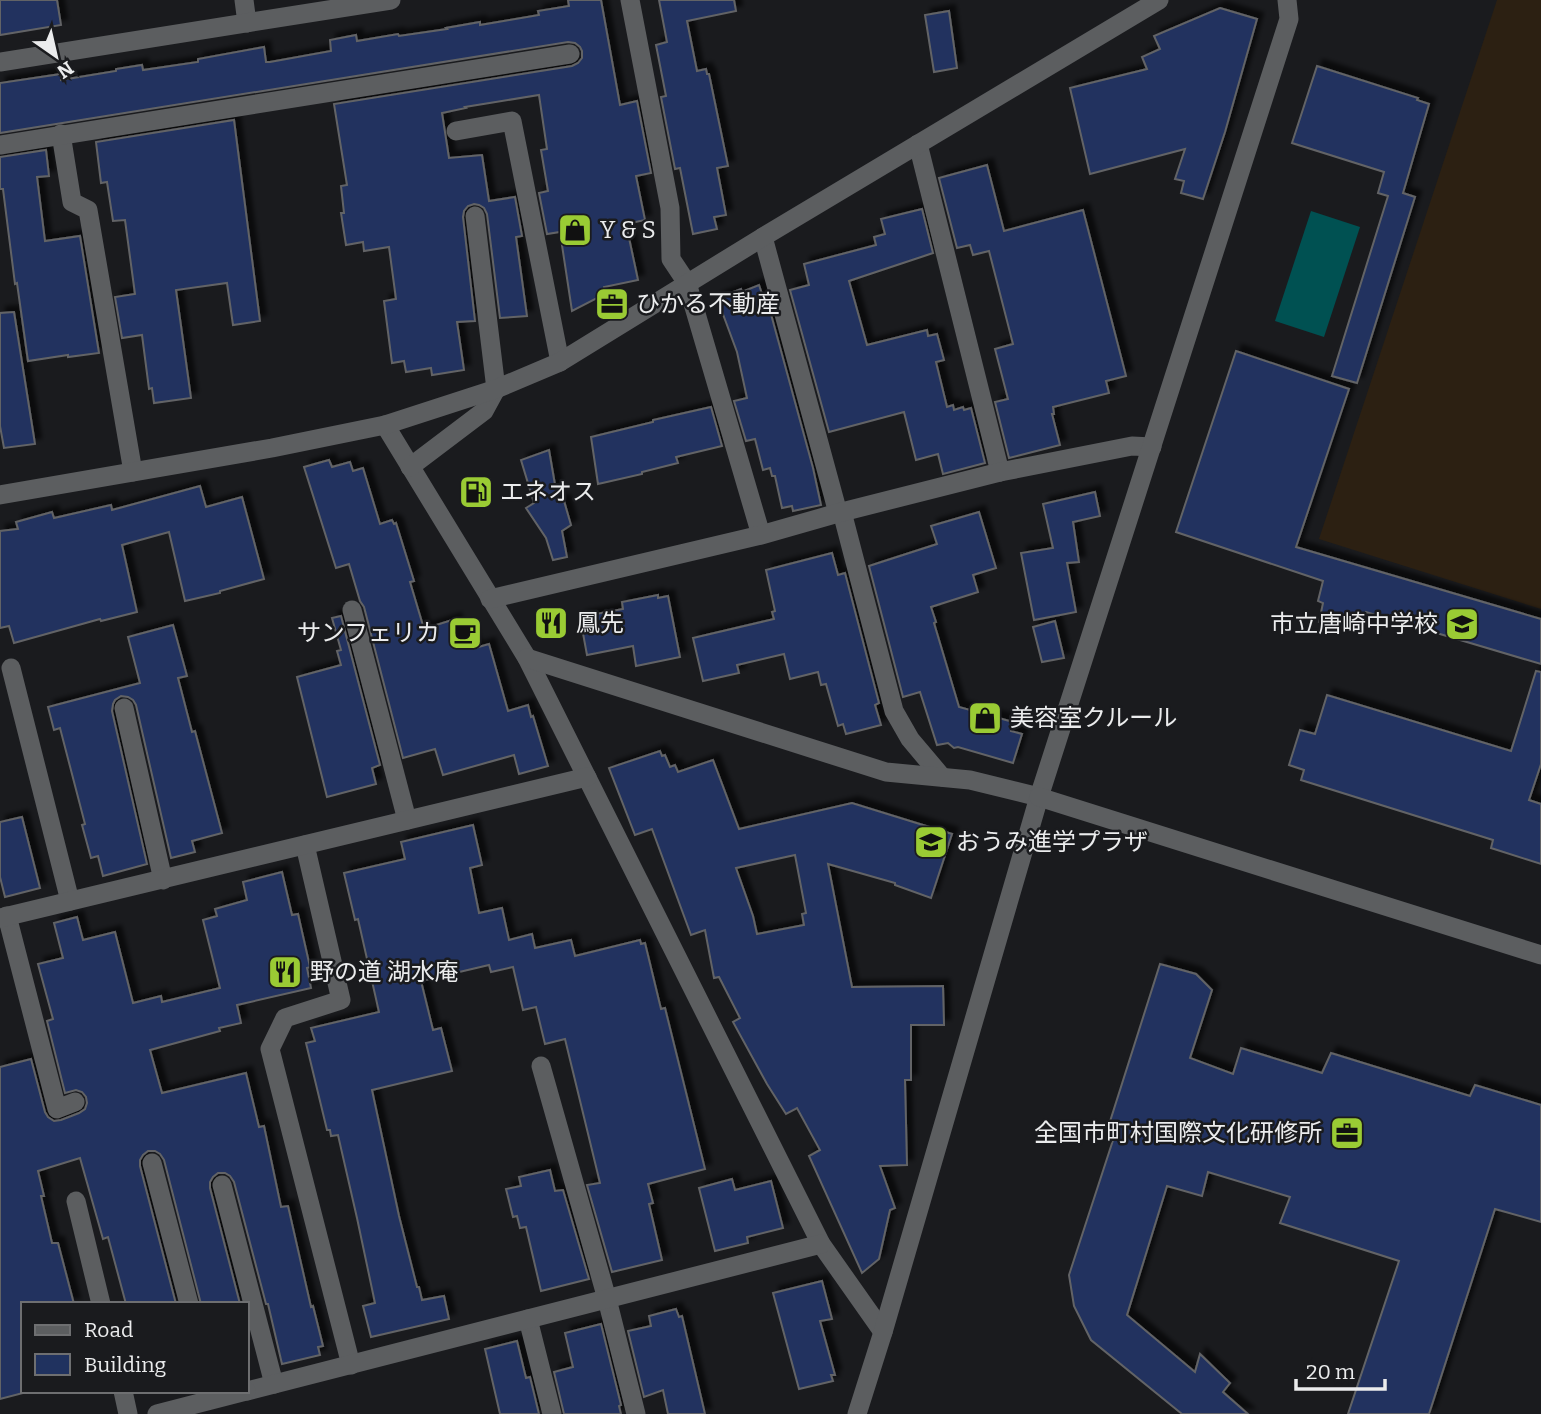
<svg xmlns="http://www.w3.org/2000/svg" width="1541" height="1414" viewBox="0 0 1541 1414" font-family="Bitter,'Noto Sans JP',serif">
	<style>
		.education { fill: #2c2012 }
		.water { fill: #005152 }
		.building { fill: #20325f; stroke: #626366; stroke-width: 2; fill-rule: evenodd; filter: url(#shadow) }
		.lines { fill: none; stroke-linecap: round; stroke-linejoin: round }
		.minor { stroke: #5c5e60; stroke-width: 19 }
		.tertiary { stroke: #5c5e60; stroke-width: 19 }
		.labels { text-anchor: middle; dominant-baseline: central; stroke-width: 5; stroke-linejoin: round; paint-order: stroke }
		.poi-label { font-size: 24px; fill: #ebeced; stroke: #1a1b1e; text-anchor: start }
	</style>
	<defs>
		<filter id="shadow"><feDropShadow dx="6" dy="-6" stdDeviation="2" flood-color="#0009"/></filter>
	</defs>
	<rect width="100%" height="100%" fill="#1a1b1e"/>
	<!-- education -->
	<path class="education" d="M1497,0H1541V609L1319,539Z"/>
	<!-- water -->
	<path class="water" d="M1311,211L1360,227L1324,337L1275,321Z"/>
	<!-- building -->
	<g class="building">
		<path d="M0,0H57L61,25L0,35Z"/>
		<path d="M568,0H601L620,105L637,101L651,173L636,176L645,220L626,224L638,280L604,287L605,294L572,311L560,232L547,234L539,193L548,191L541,150L547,149L539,95L465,107L466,108L442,113L449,158L482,155L489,201L515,197L522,236L516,237L527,316L500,318L487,214L484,208L479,205L474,204L468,206L464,211L463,217L475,321L457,322L464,370L432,375L431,368L406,372L404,361L392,363L384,301L396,299L389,247L364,251L363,242L346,245L341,213H344L341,186L347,185L334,104L572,66L578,63L582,58V51L580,47L575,43L568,42L0,133V83L61,74V80L116,71V69L142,65L143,70L198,62V59L264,47L266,62H270L331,51L330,40L356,35L357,41L398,34L399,36L447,29L446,28L480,22V25L539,15L538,11L569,6Z"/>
		<path d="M659,0H734L736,11L687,21L697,71L706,69L707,74H709L728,166L717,168L726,215L714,217L717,229L693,234L680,168L675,169L661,97L666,96L656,45L667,42Z"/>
		<path d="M1220,8L1257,19L1225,132L1203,199L1181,193L1184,181L1175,179L1185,149L1090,174L1070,88L1147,69L1142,57L1160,49L1154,36Z"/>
		<path d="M949,11L957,68L934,72L925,15Z"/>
		<path d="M1317,66L1418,98L1417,100L1429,104L1403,193L1415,197L1357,383L1332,376L1388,196L1378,193L1384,172L1292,143Z"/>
		<path d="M234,120L260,321L233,325L227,283L176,290L191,398L154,403L152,388L149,389L142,335L122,338L115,297L135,294L125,220L113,221L107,182L101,183L96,142Z"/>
		<path d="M46,150L49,176L37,177L45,241L80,236L99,353L68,357V355L28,361L17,283L15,284L3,189H0V157Z"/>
		<path d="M987,165L1004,231L1083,210L1126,376L1106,381L1109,393L1053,407L1054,414H1052L1060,445L1009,458L995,402L1008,399L995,349L1013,344L989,251L973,255L970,245L957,248L939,178Z"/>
		<path d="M922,209L933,253L849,281L867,345L927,330L928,336L937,334L944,360L936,362L947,407L953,405L954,410L963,407L964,410L971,408L985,463L943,474L938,454L916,460L904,412L829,432L790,290L809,285L804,264L876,245L874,237L885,234L881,219Z"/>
		<path d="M759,285L763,297L766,296L813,468L821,505L793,511L792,506L782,508L775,476H772L770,468L763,470L755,439L746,441L734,401L747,398L737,352L717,298L741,289L742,292Z"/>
		<path d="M14,312L35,444L4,448L0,426V313Z"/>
		<path d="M1236,351L1349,389L1296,547L1541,619V664L1366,612L1361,632L1319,622L1323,603L1318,601L1323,581L1176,532Z"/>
		<path d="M711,407L722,446L676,457L678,463L642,472V474L598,484L591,437L653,422V420Z"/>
		<path d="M549,450L558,502L564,501L571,525L562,531L567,557L553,560L546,538L526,508L534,503L521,460Z"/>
		<path d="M329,460L332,467L350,462L353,471L363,468L380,524L392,520L394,524L396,523L414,581L410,582L424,629L455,619L460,637L471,634L475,648L489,644L508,711L528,705L531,717L533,716L548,766L519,774L514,755L443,775L435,749L403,758L364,607L360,601L349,564L336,568L304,467Z"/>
		<path d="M200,486L206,507L242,497L264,579L220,591V593L185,601L169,532L122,545L137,612L101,621L100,619L14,643L9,626L0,628V531L18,529L16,522L52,512L54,518L111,505L112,510Z"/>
		<path d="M1095,492L1100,516L1073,522L1079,562L1067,563L1076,612L1034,620L1021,553L1053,548L1043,504Z"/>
		<path d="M979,512L996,568L973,575L978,592L931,607L936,622L934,623L959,707L1013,722L1011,731L1022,734L1013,763L958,747L954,748L948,743L937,745L920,692L903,697L869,566L937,544L931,526Z"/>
		<path d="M832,553L838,575L845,573L879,703L875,705L881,725L846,734L843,724L838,726L826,684L821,685L818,672L790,679L784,654L737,665L739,673L703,681L693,638L774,619L772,612L775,611L766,570Z"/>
		<path d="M658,595V598L668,596L680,657L636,666L633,646L587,655L580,617L623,609L622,602Z"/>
		<path d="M341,616L380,765L372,768L376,784L327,797L297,677L341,665L337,651L341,650L332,618Z"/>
		<path d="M1055,621L1064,658L1042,662L1033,627Z"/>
		<path d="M173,625L187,676L178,678L192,732L195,731L222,833L192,841L195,852L171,858L136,705L133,700L128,697L121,696L115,700L113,704L112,711L147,864L103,876L98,856L91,858L82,825L85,824L60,728L54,730L48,707L140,683L128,637Z"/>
		<path d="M1536,671L1541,672V764L1529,800L1541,804V864L1491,848L1493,840L1301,780L1304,770L1289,765L1300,730L1315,734L1327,695L1511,751Z"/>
		<path d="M660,751L662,756L665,755L670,767L675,765L678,772L713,760L739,829L852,803L952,834L931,898L895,885V883L828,864L852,987L943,986L944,1025H911V1080H905L907,1165L880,1166L895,1208L890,1210L879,1259L862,1273L809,1156L820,1150L797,1108L786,1114L767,1084L733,1022L740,1018L719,977L714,978L705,930L691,935L652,829L635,835L609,768ZM795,855L806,913L802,914L804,925L757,934L753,916L736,868Z"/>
		<path d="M22,817L40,888L5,897L0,877V822Z"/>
		<path d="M473,825L482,865L470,868L479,913L502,908L509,940L532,934L535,948L571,940L575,956L640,940L641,944L645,943L661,1009L665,1008L705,1169L648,1184L653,1203L649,1204L662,1260L612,1272L587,1185L600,1183L565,1039L545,1044L536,1007L523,1010L513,967L491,972L489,965L421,981L433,1030L441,1028L452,1071L372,1090L399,1216L417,1287H419L422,1300L444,1296L449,1319L371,1337L363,1306L375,1303L357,1218L338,1135L331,1136L330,1130H327L306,1043L315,1041L311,1028L379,1012L358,919L355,920L344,873L405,859L401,842Z"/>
		<path d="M282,872L292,915L298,914L310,967L307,968L311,988L237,1005L241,1023L219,1028L220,1031L150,1050L162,1093L246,1073L259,1127L264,1126L281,1207L288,1206L311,1307L313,1306L323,1346L318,1347L320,1355L282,1364L268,1304H266L234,1182L230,1176L225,1173H218L213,1177L210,1182V1188L240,1304H201L164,1160L160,1154L155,1151H148L143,1155L140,1160V1166L176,1304H126L108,1237L103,1239L80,1158L38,1171L44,1196H41L52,1243H58L74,1304H23V1393L0,1399V1067L31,1059L45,1112L48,1117L54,1121L61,1120L79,1113L85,1109L87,1103L86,1097L82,1092L76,1090L65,1093L47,1021L53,1019L38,964L63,958L54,923L77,917L83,940L115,932L133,1003L161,996L162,1002L220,988L203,920L217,916L215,909L247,900L243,882Z"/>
		<path d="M1160,964L1196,974L1212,990L1190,1058L1233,1074L1241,1048L1322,1073L1331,1053L1470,1096L1475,1085L1541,1105V1222L1495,1209L1429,1414H1348L1399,1261L1280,1223L1290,1197L1208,1172L1202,1196L1167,1186L1127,1315L1195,1372L1200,1354L1230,1383L1223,1392L1248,1414H1182L1091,1340L1074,1306L1069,1275L1115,1134L1107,1131Z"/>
		<path d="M550,1170L555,1191L563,1190L589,1279L541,1291L526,1227L520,1228L517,1216L513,1217L506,1189L521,1186L519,1177Z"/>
		<path d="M732,1179L735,1190L771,1181L783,1228L747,1237L748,1243L715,1251L699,1188Z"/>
		<path d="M822,1281L832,1319L820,1321L835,1375H831L833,1381L799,1389L773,1293Z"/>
		<path d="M676,1309L679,1317L682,1316L705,1414H668L663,1390L644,1397L628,1331L651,1326L649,1316Z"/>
		<path d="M601,1324L621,1405L619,1406L621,1414H564L554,1372L573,1367L565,1333Z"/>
		<path d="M517,1341L526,1378L530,1377L539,1414H500L485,1349Z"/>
	</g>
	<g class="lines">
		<!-- minor -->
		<g class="minor">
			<path d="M244,0L247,23"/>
			<path d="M630,0L670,208L671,259L687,283L761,535"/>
			<path d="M0,62L391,0"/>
			<path d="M456,131L512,121L560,362"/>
			<path d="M61,134L72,202L88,210L133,472"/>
			<path d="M918,144L1000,472"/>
			<path d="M0,145L570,54"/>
			<path d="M763,237L838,513"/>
			<path d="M385,425L527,658L821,1244L883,1332"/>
			<path d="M410,467L484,411L496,389L475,216"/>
			<path d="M842,512L894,711L910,739L942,777"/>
			<path d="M490,599L761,535L838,513L1000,472L1132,446L1152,447"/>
			<path d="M352,610L407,820"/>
			<path d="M527,658L886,772L970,780L1039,797"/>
			<path d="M11,668L70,901"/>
			<path d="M124,708L163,880"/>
			<path d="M305,845L341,1000L285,1018L270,1049L351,1365"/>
			<path d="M7,916L57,1109L75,1102"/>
			<path d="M0,918L587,777"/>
			<path d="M541,1066L607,1299L636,1414"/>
			<path d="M152,1163L189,1304"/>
			<path d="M222,1185L274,1384"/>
			<path d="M76,1201L101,1304"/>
			<path d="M528,1319L552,1414"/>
			<path d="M123,1391L128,1414"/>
			<path d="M247,1391L821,1244"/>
			<path d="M157,1414L246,1391"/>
			<path d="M857,1414L883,1332L1039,797L1289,19L1287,0"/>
		</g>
		<!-- tertiary -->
		<g class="tertiary">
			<path d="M0,495L272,448L385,425L496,389L560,362L763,237L1159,0"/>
			<path d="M1039,797L1541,955"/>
		</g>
	</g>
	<!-- icons -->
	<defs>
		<g id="shop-square" transform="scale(1.75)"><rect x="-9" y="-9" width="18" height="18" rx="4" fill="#9acb34" stroke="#1a1b1e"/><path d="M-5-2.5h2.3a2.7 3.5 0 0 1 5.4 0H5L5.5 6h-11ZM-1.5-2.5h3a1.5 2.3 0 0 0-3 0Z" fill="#111"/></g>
		<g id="office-square" transform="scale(1.75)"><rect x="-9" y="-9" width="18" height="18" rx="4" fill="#9acb34" stroke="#1a1b1e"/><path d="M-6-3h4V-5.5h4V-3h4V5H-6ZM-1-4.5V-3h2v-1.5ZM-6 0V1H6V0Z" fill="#111"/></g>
		<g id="fuel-square" transform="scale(1.75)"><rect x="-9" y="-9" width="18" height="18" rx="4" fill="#9acb34" stroke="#1a1b1e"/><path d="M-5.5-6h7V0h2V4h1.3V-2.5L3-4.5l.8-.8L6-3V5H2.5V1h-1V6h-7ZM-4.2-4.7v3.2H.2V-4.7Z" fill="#111"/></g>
		<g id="restaurant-square" transform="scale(1.75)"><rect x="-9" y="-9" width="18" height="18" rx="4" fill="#9acb34" stroke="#1a1b1e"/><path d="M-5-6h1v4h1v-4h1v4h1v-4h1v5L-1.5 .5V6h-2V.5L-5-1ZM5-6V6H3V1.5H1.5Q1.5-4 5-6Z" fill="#111"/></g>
		<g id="school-square" transform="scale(1.75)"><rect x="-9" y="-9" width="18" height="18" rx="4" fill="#9acb34" stroke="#1a1b1e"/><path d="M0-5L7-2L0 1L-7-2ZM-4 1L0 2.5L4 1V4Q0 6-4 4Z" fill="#111"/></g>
		<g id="cafe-square" transform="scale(1.75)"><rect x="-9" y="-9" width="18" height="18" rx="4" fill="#9acb34" stroke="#1a1b1e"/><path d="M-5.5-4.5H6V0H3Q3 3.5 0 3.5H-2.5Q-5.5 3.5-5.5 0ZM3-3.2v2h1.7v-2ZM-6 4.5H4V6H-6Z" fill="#111"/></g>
	</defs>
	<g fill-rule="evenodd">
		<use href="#shop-square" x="575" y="230"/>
		<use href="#office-square" x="612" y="304"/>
		<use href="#fuel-square" x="476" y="492"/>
		<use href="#restaurant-square" x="551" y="623"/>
		<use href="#school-square" x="1462" y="624"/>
		<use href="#cafe-square" x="465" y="633"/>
		<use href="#shop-square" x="985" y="718"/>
		<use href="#school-square" x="931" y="842"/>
		<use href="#restaurant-square" x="285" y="972"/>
		<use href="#office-square" x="1347" y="1133"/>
	</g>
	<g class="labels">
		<!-- poi labels -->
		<g class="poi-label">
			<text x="600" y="230">Y &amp; S</text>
			<text x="636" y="304">ひかる不動産</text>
			<text x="500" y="492">エネオス</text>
			<text x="576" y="623">鳳先</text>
			<text x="1438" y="624" text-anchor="end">市立唐崎中学校</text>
			<text x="440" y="633" text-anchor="end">サンフェリカ</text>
			<text x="1010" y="718">美容室クルール</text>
			<text x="956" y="842">おうみ進学プラザ</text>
			<text x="310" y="972">野の道 湖水庵</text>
			<text x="1322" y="1133" text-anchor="end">全国市町村国際文化研修所</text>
		</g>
	</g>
	<!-- legend -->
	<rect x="21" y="1302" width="228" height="91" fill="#1a1b1e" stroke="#6e6f71" stroke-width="2"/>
	<rect x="35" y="1325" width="35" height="10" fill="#5c5e60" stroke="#6e6f71" stroke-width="2"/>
	<text x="84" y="1337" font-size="21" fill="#ebeced">Road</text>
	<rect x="35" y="1354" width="35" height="21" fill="#20325f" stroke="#6e6f71" stroke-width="2"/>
	<text x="84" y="1372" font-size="21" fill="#ebeced">Building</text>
	<!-- north arrow -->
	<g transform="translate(56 56) rotate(146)" stroke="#1a1b1e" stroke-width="5" paint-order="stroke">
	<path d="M0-5L12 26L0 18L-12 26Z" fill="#ebeced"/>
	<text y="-10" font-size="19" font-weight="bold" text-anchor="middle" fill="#ebeced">N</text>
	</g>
	<!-- scale -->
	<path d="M1296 1379v10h89v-10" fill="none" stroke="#ebeced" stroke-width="3.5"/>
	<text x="1306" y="1379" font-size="21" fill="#ebeced" stroke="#1a1b1e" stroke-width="5" paint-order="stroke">20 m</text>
</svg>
